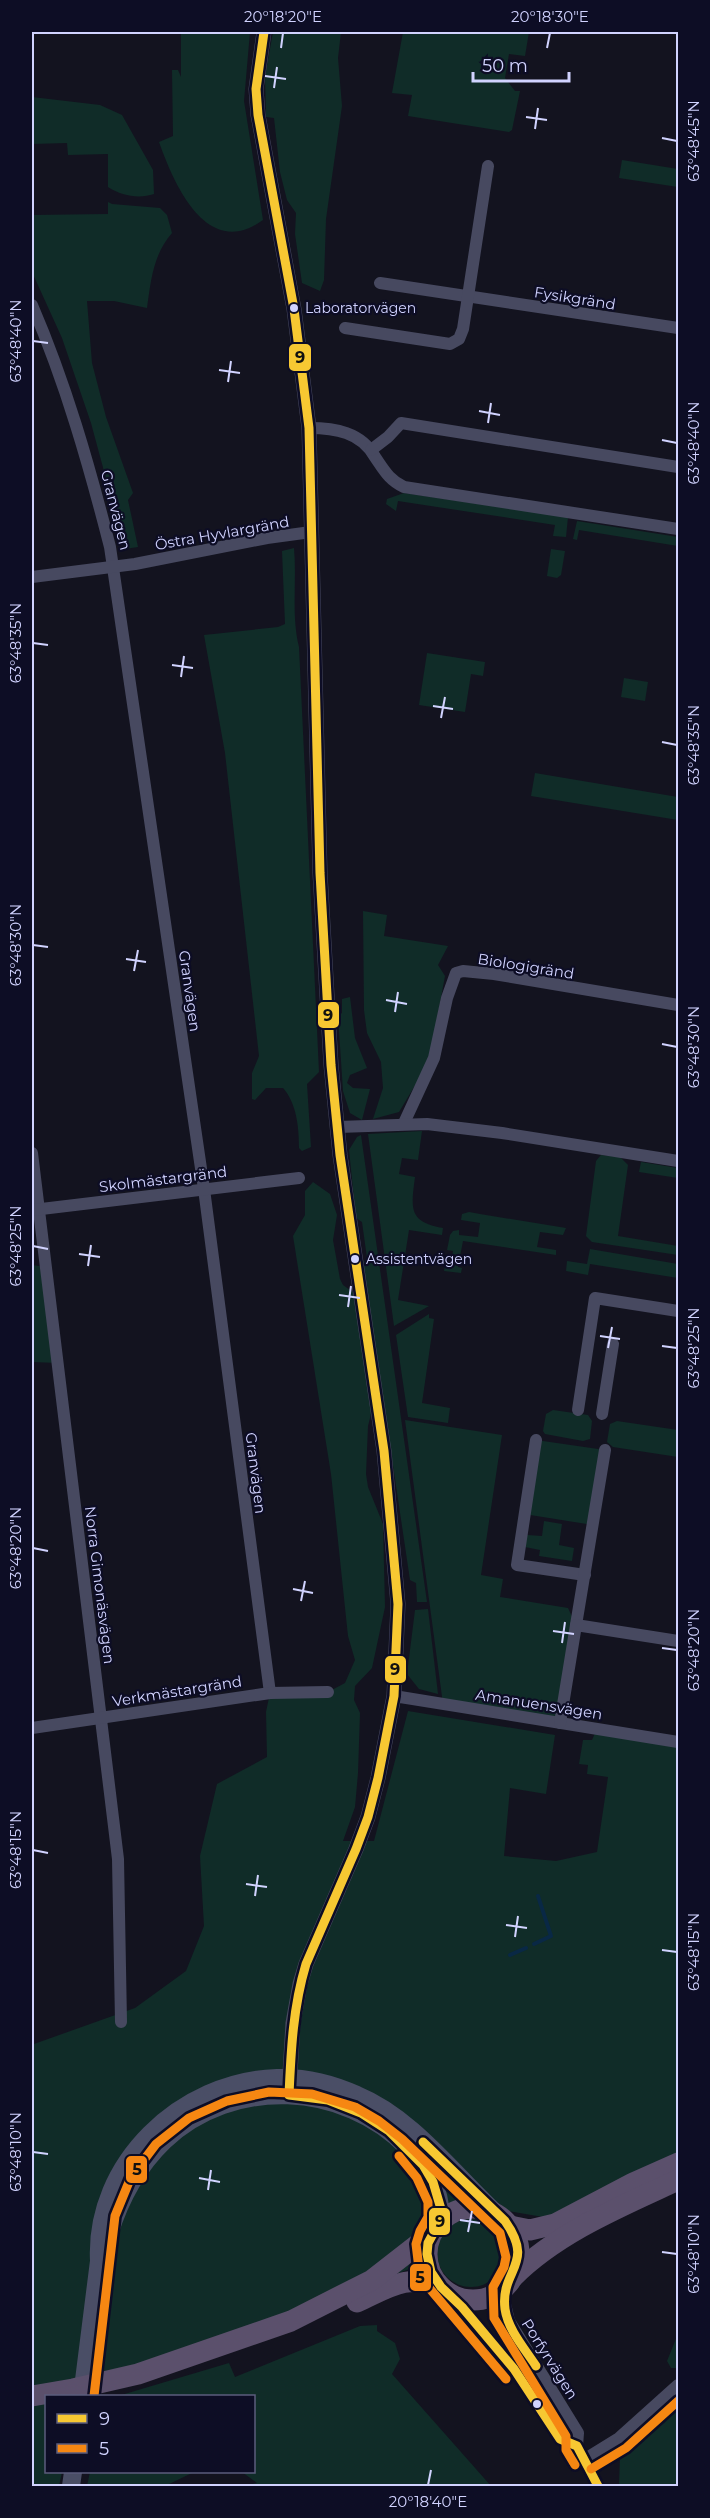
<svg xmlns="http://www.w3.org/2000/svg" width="710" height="2518" viewBox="0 0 710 2518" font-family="Montserrat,sans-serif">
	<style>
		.green { fill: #102c28 }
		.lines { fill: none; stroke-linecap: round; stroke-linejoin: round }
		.stream { stroke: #092845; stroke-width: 4 }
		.minor { stroke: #474960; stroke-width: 12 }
		.tertiary { stroke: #474960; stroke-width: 15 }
		.secondary { stroke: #4a4e66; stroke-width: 18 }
		.trunk { stroke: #5b506c; stroke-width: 21 }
		.bus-1-casing { stroke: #0d0d25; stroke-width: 14 }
		.bus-2-casing { stroke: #0d0d25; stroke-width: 14 }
		.bus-1 { stroke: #f7c832; stroke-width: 9 }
		.bus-2 { stroke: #f68712; stroke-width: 9 }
		.ticks { fill: none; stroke: #d1d3ff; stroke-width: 2 }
		.bus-dot { fill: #d1d3ff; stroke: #0d0d25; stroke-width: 2 }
		.labels { text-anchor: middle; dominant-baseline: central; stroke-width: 4.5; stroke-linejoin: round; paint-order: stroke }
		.bus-label { font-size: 14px; fill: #d1d3ff; stroke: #0d0d25; text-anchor: start }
		.street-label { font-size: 15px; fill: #d1d3ff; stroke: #0d0d25 }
		.line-badge { stroke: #0d0d25; stroke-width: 2 }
		.pale-badge-label { font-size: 16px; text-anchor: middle; font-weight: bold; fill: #111 }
		.neatline { fill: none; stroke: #d1d3ff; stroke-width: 2 }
		.ticks-label { font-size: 15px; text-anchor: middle; fill: #d1d3ff }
	</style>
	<rect width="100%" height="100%" fill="#13131f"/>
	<!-- green -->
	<g class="green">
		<path d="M181,32H250L244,101L263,220C207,261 174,184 159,142L173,136L172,70H178L181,77Z"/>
		<path d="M273,32H341L338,58L342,106L326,219L324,280L320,291L302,283L295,234L296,213L287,200L280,172L274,118L266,117L265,77Z"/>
		<path d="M403,32H529L525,56L509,54L505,78L515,91H520L512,130L509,132L408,116L412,95L392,93Z"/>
		<path d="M32,97L100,105L122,115L153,170L154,194C139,199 122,196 108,187V154L68,155L67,143L32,144Z"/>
		<path d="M622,160L678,169V187L619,178Z"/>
		<path d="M108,202L112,204L160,208L167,215L172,233C153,255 151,280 147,308L114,301H87L92,363L106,417L133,493L128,500L138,547L125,549L91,423L62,338L32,272V215L108,214Z"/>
		<path d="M404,493L568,517L566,537L553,536L555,525L398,501L396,511L386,504L387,499Z"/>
		<path d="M577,521L678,537V546L579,530L577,540L573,539Z"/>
		<path d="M294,548C297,581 291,615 299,647L319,1072L307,1084L311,1147L302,1151L299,1148C299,1128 297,1104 283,1088H266L255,1100L252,1099V1073L259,1056L225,753L204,635L278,627L285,624L282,551Z"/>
		<path d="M551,549L565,551L561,575L557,578L547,576Z"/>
		<path d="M427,653L485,662L483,676L471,674L465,712L419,705Z"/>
		<path d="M624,678L648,682L645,701L621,697Z"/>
		<path d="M535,773L678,797V820L531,796Z"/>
		<path d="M363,911L387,915L384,936L448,946L438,965L445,976L429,1062L399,1112L373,1119L383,1088L381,1062L367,1033L364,1010Z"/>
		<path d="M350,997L355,1038L367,1068L350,1075L347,1083L353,1088L370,1089L362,1120L350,1113L343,1091L338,1016L342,1013V999Z"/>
		<path d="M422,1131L418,1160L402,1158L399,1174L415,1177C411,1208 408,1222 443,1228L442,1235L409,1230L398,1300L429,1306L394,1326L368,1134Z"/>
		<path d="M361,1135L427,1602H417L416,1583L410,1580L363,1263L367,1258L362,1222L356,1218L349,1150L357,1137Z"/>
		<path d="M601,1155L620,1157L628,1165L618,1236L678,1246V1255L592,1242L586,1236L596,1161Z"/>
		<path d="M641,1162L678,1168V1178L639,1172Z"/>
		<path d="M313,1182L330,1194L337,1215L333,1240L340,1279L343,1285L361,1298L375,1398L368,1426L366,1474L368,1487L383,1524L385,1607L372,1668L355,1686L354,1700L360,1713L358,1773L355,1807L343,1841H374L408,1711L555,1735L546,1794L510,1788L504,1856L556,1861L597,1852L608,1777L587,1774L588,1765L579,1764L583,1740H592L597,1729L678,1742V2153L549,2218L490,2208L440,2221L412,2268L279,2318L46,2396V2472H62L59,2486H32V2048L34,2044L135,2008L186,1971L204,1926L200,1856L217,1784L267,1757L266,1712L270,1693L328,1692L345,1683L355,1660L348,1636L331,1474L293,1236L305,1215V1191Z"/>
		<path d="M469,1212L480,1214L566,1228L563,1235L540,1232L537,1247L556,1250V1255L463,1241L458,1267L462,1268L461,1273L444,1271L445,1266H450L453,1251L447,1250L450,1235L453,1231L459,1230V1235L478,1237L480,1223L461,1220L462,1214Z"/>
		<path d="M590,1249L678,1264V1278L590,1264L588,1275L566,1271L567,1261L587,1264Z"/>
		<path d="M32,1265L46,1267L58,1363L32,1362Z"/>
		<path d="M429,1314V1318L434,1319L422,1403L450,1408L448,1423L408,1417L396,1335Z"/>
		<path d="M553,1410L588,1415L592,1421L590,1439L583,1441L545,1434L543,1431L546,1414Z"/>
		<path d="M405,1420L502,1435L481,1575L503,1579L500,1597L568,1608L576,1625L560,1723L443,1704Z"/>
		<path d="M617,1421L678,1430V1457L613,1447L607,1442L610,1424Z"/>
		<path d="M536,1440L605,1450L593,1525L524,1514Z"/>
		<path d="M544,1521L562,1524L559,1545L574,1548L572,1561L539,1556L540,1550L525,1547L527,1535L542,1536Z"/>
		<path d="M428,1609L438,1694L419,1689L407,1674L415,1610Z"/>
		<circle cx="471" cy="2253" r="34"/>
		<path d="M377,2325V2331L395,2343L400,2359L392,2374L491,2486H244L257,2483L242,2472H254V2396H118L229,2363L235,2377L360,2326Z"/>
		<path d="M678,2334V2368H671L667,2361Z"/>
		<path d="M678,2397V2486H619L620,2456L655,2423Z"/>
		<path d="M90,2472H194L165,2486H87Z"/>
	</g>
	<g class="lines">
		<!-- stream -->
		<g class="stream">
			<path d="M534,1944L551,1936L538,1896"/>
			<path d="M510,1955L526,1948"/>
		</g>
		<!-- minor -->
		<g class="minor">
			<path d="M380,283L678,328"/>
			<path d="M32,305C66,384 89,465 110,547L204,1189L270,1693"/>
			<path d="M345,328L450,344L459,339L463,329L488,166"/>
			<path d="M309,428C335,428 361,432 375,457C384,470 389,480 404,487L678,529"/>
			<path d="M371,450L388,437L401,423L678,467"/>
			<path d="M32,577L135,564L267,538L311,532"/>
			<path d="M404,1123L434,1058L447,998L456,973L463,971L494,974L678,1005"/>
			<path d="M338,1127L427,1124L502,1133L678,1161"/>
			<path d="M32,1153L118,1859L121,2022"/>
			<path d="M33,1210L299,1178"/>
			<path d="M578,1410L595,1298L678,1311"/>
			<path d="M602,1414L613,1344"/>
			<path d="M536,1440L517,1565L585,1575"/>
			<path d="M576,1625L605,1450"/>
			<path d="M394,1696L678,1742"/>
			<path d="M560,1723L576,1625L678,1641"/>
			<path d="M32,1728L270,1693L328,1692"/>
			<path d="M506,2285L504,2300L509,2321L578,2433L577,2446"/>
			<path d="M450,2293L514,2369L560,2439L577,2446L598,2486"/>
			<path d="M585,2459L619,2438L678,2385"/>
		</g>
		<!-- tertiary -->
		<path class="tertiary" d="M264,32L256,89L258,115L294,309L309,428L320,873L331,1065L340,1155L384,1451L398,1604L394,1696L378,1778L368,1817L356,1849L306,1964L300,1984L293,2023L289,2090"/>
		<!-- secondary -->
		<g class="secondary">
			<path d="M109,2234C120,2199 138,2166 164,2141C233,2076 344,2082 408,2148C428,2168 443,2193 440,2221"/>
			<path d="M82,2396L99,2261C94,2163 181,2081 277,2078C304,2077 333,2084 357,2095C413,2118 455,2176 499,2216"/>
			<path d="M71,2486L73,2472"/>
		</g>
		<!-- trunk -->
		<g class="trunk">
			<circle cx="473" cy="2254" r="46"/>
			<path d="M510,2226L530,2230L555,2224L633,2183L678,2163"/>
			<path d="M513,2277C558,2232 622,2206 678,2180"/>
			<path d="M357,2302C388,2288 407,2273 441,2287"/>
			<path d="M32,2396L73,2389L138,2374L291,2321L372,2280L431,2234"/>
		</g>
		<!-- bus-1 casing -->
		<g class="bus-1-casing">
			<g id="bus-1">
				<path d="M264,32L256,89L258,115L294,309L309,428L320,873L331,1065L340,1155L384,1451L398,1604L394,1696L378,1778L368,1817L356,1849L306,1964C293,2007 291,2050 289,2095L328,2100L361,2113L389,2131L423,2165L433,2182L441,2209L440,2221L428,2243L427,2254L431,2272L441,2287L462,2307L514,2369L560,2439L577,2446L598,2486"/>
				<path d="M423,2142L505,2221C536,2265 500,2269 505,2309C508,2330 525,2349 536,2366"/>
			</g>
		</g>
		<!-- bus-2 casing -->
		<g class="bus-2-casing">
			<g id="bus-2">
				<path d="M399,2156L417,2178L428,2202V2217L420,2231L416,2244L420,2277L506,2379"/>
				<path d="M94,2396L115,2216L131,2177L156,2144L189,2118L227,2101L269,2092L312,2094L355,2107L379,2121L402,2139L500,2233L506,2257L504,2267L493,2287L494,2318L566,2436V2450L575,2465"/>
				<path d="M591,2469L626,2448L678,2401"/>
			</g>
		</g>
		<!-- bus-1 -->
		<use href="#bus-1" class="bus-1"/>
		<!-- bus-2 -->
		<use href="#bus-2" class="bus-2"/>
	</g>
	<!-- ticks -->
	<path class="ticks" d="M281,48L283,33M547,48L550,33M265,76L286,79M274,88L277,67M526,117L547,120M535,129L538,108M662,138L677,141M33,341L48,343M219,370L240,373M228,382L231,361M479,411L500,415M488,423L491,403M662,440L677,443M33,643L48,645M172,665L193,668M181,677L184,656M433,706L453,709M441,718L445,697M662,742L677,745M33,945L48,947M126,959L146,962M134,971L138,950M386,1000L407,1004M395,1012L398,992M662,1044L677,1047M33,1246L48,1249M79,1254L100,1257M88,1266L91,1245M339,1295L360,1298M348,1307L351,1286M600,1336L620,1339M662,1346L677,1348M608,1348L612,1327M33,1548L48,1551M293,1589L313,1593M301,1601L305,1581M553,1631L574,1634M562,1643L565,1622M662,1648L677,1650M33,1850L48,1853M246,1884L267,1887M255,1896L258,1875M506,1925L527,1928M515,1937L518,1916M662,1950L677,1952M33,2152L48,2154M199,2178L220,2182M208,2190L211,2170M460,2220L480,2223M468,2232L472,2211M662,2252L677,2254M428,2485L431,2470"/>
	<!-- markers -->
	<g class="bus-dot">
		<circle cx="294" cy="308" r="5"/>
		<circle cx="355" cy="1259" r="5"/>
		<circle cx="537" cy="2404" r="5"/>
	</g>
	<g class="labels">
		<!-- bus labels -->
		<g class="bus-label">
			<text x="305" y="308">Laboratorvägen</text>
			<text x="366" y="1259">Assistentvägen</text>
		</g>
		<!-- street labels -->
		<g class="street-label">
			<text transform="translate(575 298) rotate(9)">Fysikgränd</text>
			<text transform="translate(116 510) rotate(76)">Granvägen</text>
			<text transform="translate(222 533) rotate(-10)">Östra Hyvlargränd</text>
			<text transform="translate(526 966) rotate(9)">Biologigränd</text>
			<text transform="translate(190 991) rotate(82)">Granvägen</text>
			<text transform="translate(163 1179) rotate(-7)">Skolmästargränd</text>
			<text transform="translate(256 1473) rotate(83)">Granvägen</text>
			<text transform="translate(100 1585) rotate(83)">Norra Gimonäsvägen</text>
			<text transform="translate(177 1691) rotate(-9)">Verkmästargränd</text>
			<text transform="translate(539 1704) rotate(9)">Amanuensvägen</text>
			<text transform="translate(550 2359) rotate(58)">Porfyrvägen</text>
		</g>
	</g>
	<g class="line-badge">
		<rect x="288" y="343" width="24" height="29" rx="6" fill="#f7c832"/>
		<rect x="317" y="1001" width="23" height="28" rx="6" fill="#f7c832"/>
		<rect x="384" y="1655" width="23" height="29" rx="6" fill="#f7c832"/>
		<rect x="125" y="2155" width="23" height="29" rx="6" fill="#f68712"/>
		<rect x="428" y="2207" width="23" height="29" rx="6" fill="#f7c832"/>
		<rect x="409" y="2263" width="23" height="29" rx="6" fill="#f68712"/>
	</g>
	<g class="pale-badge-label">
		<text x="300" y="363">9</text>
		<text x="328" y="1021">9</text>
		<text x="395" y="1675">9</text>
		<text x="137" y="2175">5</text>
		<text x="440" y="2227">9</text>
		<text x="420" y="2283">5</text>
	</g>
	<!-- border -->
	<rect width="710" height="2518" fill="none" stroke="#0d0d25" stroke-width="66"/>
	<!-- legend -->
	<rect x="45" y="2395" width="210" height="78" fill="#0d0d25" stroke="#5b5c7c" stroke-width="1.5"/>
	<rect x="57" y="2414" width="30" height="9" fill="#f7c832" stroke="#5b5c7c" stroke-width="1.5"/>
	<text x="99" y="2425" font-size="18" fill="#d1d3ff">9</text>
	<rect x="57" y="2444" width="30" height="9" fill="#f68712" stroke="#5b5c7c" stroke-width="1.5"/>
	<text x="99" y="2455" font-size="18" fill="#d1d3ff">5</text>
	<!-- scale -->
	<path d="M473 72v9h96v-9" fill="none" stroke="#d1d3ff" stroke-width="3"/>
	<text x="482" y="72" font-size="18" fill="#d1d3ff" stroke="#0d0d25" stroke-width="4.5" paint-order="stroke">50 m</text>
	<rect x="33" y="33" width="644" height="2452" class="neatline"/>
	<g class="ticks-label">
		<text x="283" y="22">20°18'20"E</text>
		<text x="550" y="22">20°18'30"E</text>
		<text transform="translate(694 141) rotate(-90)" y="5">63°48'45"N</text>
		<text transform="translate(16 341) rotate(-90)" y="5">63°48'40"N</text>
		<text transform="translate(694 443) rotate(-90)" y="5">63°48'40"N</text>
		<text transform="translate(16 643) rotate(-90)" y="5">63°48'35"N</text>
		<text transform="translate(694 745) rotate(-90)" y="5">63°48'35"N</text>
		<text transform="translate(16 945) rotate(-90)" y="5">63°48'30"N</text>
		<text transform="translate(694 1047) rotate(-90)" y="5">63°48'30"N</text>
		<text transform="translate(16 1246) rotate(-90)" y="5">63°48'25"N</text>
		<text transform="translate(694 1348) rotate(-90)" y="5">63°48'25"N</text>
		<text transform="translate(16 1548) rotate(-90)" y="5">63°48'20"N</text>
		<text transform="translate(694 1650) rotate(-90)" y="5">63°48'20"N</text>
		<text transform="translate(16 1850) rotate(-90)" y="5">63°48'15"N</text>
		<text transform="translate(694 1952) rotate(-90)" y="5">63°48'15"N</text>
		<text transform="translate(16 2152) rotate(-90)" y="5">63°48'10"N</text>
		<text transform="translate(694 2254) rotate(-90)" y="5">63°48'10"N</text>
		<text x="428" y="2507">20°18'40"E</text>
	</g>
</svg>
